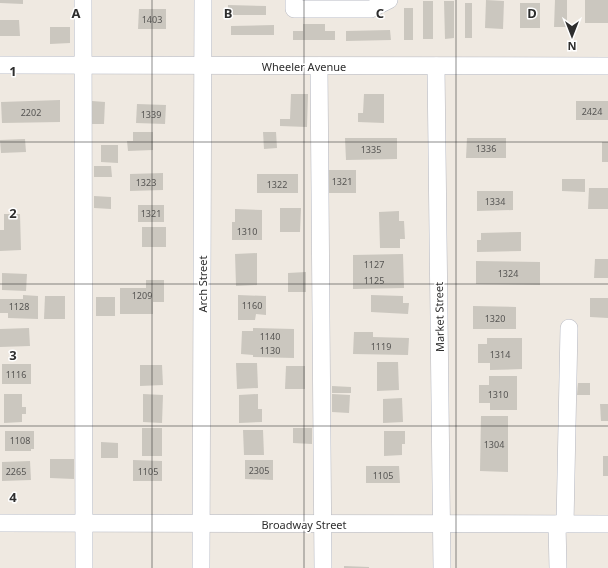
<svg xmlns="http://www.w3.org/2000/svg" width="608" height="568" viewBox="0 0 608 568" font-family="'Noto Sans',sans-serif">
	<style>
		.building { fill: #cbc7bf }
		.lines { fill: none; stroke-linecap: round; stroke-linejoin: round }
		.minor-casing { stroke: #b4b7c1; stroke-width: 18 }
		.minor { stroke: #fff; stroke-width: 17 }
		.grid { fill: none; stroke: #2e2e2e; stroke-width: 1; stroke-opacity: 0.55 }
		.labels { text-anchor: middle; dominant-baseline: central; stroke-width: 3; stroke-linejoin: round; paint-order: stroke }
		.number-label { font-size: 9px; fill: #555452 }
		.street-label { font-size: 11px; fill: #2e2e2e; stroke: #fff }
		.grid-label { font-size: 13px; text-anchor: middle; font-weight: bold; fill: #2e2e2e; stroke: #fff; stroke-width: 3; stroke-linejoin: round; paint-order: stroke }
	</style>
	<rect width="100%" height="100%" fill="#efe9e1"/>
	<!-- building -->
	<g class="building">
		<path d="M0,0H23V4L0,3Z"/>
		<path d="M486,0L504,1L503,29L485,28Z"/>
		<path d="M555,0H567V27H554Z"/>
		<rect x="585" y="0" width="23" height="23"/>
		<rect x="423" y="1" width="10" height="38"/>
		<path d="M444,1H454V38L445,39Z"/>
		<rect x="465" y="3" width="7" height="35"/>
		<rect x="520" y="3" width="20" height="25"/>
		<path d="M228,5L266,6V15H228Z"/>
		<rect x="404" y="8" width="9" height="32"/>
		<path d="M139,9H166V29H138Z"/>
		<path d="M0,20H19L20,36H0Z"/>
		<path d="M303,24H325V31H335V40H293V31H303Z"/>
		<path d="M274,25V35H231V26Z"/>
		<path d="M50,27H70V43L50,44Z"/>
		<path d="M390,30L391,40L346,41V31Z"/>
		<path d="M291,94H308L307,127L280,126V119H290Z"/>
		<path d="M364,94H384V123L358,122V113H363Z"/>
		<path d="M60,100V122L2,123L1,102Z"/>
		<path d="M92,101L105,102L104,124H91Z"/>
		<rect x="576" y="101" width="32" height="19"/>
		<path d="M137,104L166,105L165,124L136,123Z"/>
		<path d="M133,132H153V150L128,151L127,141H133Z"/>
		<path d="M263,132H276L277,148L264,149Z"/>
		<path d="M345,138H397V159L346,160Z"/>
		<path d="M467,138H506V158H466Z"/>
		<path d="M25,139L26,152L1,153L0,140Z"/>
		<rect x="602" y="142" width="6" height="20"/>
		<path d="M101,145H118V163L101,162Z"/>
		<path d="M94,166H111L112,177H94Z"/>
		<rect x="328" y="170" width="28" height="23"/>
		<path d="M163,173V190L130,191V174Z"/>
		<rect x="257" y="174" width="41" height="19"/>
		<path d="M562,179H585V192L562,191Z"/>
		<path d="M589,188H608V209H588Z"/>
		<path d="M477,191H513V210L477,211Z"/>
		<path d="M94,196L111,197V209L94,208Z"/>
		<rect x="138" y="205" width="26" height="17"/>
		<path d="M280,208H301L300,232H280Z"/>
		<path d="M235,209L262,210V240H232V222H235Z"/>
		<path d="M399,211V221H404L405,239H400V248H380L379,212Z"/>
		<path d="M4,214H20L21,250L0,251V230H4Z"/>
		<rect x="142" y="227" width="24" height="20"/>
		<path d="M521,232V251L477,252V240H481V233Z"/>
		<path d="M257,253V285L236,286L235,254Z"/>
		<path d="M403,254L404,288L353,289V255Z"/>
		<path d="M595,259H608V278H594Z"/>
		<path d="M476,261L540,262V285L476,284Z"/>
		<path d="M306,272V292H288V273Z"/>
		<path d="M2,273L27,274L26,291L2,290Z"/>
		<path d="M146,280H164V302H153V314H120V288H146Z"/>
		<path d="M23,295L38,296V319L8,318V313H0V299H23Z"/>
		<path d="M238,295L266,296V315L256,314L255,320H238Z"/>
		<path d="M371,295L403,296V303H409L408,314L371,312Z"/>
		<path d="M45,296H65V319H44Z"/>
		<rect x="96" y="297" width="19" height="19"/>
		<path d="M590,298H608V318L590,317Z"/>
		<path d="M473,306L516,307V329H473Z"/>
		<path d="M29,328L30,346L0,347V329Z"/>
		<path d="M253,328L294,329V358L253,357V355L241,354L242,331H253Z"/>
		<path d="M354,332H373V337L409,338L408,355L353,354Z"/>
		<path d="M487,338H522V369L490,370V363H478V344H487Z"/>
		<path d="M377,362H398L399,390L377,391Z"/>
		<path d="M236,363H257L258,388L237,389Z"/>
		<rect x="2" y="364" width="29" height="20"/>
		<path d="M140,365H162L163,385L140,386Z"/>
		<path d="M286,366H305V389H285Z"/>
		<path d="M489,376H517V410H490V403H479V385H489Z"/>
		<path d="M578,383H590V395H577Z"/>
		<path d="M332,386L351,387V393H332Z"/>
		<path d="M4,394H22V407H26V414H22V422L4,423Z"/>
		<path d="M143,394L163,395L162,423L143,422Z"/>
		<path d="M258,394V409H262V422L239,423V395Z"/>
		<path d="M332,394L350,395L349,413L332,412Z"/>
		<path d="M402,398L403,422L383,423V399Z"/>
		<path d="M600,404H608V421H601Z"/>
		<path d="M481,416H508V472L480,471Z"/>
		<rect x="142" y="428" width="20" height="28"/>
		<path d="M293,428H312V444L293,443Z"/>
		<path d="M243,430H263L264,455H244Z"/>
		<path d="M5,431H34V449H31V451H5Z"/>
		<path d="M384,431H405V444H402V455L384,456Z"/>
		<path d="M101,442L118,443V458H101Z"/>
		<rect x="603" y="456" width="5" height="20"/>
		<path d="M50,459H74V479L50,478Z"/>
		<path d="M133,460L162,461V481H133Z"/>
		<path d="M245,460H273V480L245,479Z"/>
		<path d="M30,461L31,480L2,481V462Z"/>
		<path d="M366,466H399L400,483H366Z"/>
		<path d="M344,566L369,567V568H344Z"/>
	</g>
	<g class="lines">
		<!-- minor casing -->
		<g class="minor-casing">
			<g id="minor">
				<path d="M83,0L84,568"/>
				<path d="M294,0V9H371L389,0"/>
				<path d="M0,65L608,66"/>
				<path d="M319,66L323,568"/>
				<path d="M436,66L442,568"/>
				<path d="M0,523L608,524"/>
				<path d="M557,524L558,568"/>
				<path d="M565,524L569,328"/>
				<path d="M201,568L203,0"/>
			</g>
		</g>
		<!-- minor -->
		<use href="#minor" class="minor"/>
	</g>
	<!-- grid -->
	<path class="grid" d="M152,0V568M304,0V568M456,0V568M0,142H608M0,284H608M0,426H608"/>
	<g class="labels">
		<!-- number labels -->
		<g class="number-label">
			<text x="152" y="19">1403</text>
			<text x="592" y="111">2424</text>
			<text x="31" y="112">2202</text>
			<text x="151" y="114">1339</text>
			<text x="486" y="148">1336</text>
			<text x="371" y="149">1335</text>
			<text x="342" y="181">1321</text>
			<text x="146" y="182">1323</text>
			<text x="277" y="184">1322</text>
			<text x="495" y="201">1334</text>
			<text x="151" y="213">1321</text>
			<text x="247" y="231">1310</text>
			<text x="374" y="264">1127</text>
			<text x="508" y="273">1324</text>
			<text x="374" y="280">1125</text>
			<text x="142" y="295">1209</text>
			<text x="252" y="305">1160</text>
			<text x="19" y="306">1128</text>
			<text x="495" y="318">1320</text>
			<text x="270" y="336">1140</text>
			<text x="381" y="346">1119</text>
			<text x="270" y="350">1130</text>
			<text x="500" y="354">1314</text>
			<text x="16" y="374">1116</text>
			<text x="498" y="394">1310</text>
			<text x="20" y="440">1108</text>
			<text x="494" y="444">1304</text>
			<text x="259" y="470">2305</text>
			<text x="16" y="471">2265</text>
			<text x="148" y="471">1105</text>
			<text x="383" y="475">1105</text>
		</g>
		<!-- street labels -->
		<g class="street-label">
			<text x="304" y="66">Wheeler Avenue</text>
			<text transform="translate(202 284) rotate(-90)">Arch Street</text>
			<text transform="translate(439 317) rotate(-91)">Market Street</text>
			<text x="304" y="524">Broadway Street</text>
		</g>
	</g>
	<g class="grid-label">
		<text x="76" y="18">A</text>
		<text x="228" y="18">B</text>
		<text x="380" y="18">C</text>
		<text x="532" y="18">D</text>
		<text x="13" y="76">1</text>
		<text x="13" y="218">2</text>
		<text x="13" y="360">3</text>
		<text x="13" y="502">4</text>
	</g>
	<!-- north arrow -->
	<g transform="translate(572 36) rotate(180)" stroke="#ffffff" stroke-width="3" paint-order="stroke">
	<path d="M0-3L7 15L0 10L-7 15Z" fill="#2e2e2e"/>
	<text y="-6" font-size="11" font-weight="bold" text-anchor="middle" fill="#2e2e2e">N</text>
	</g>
</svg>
